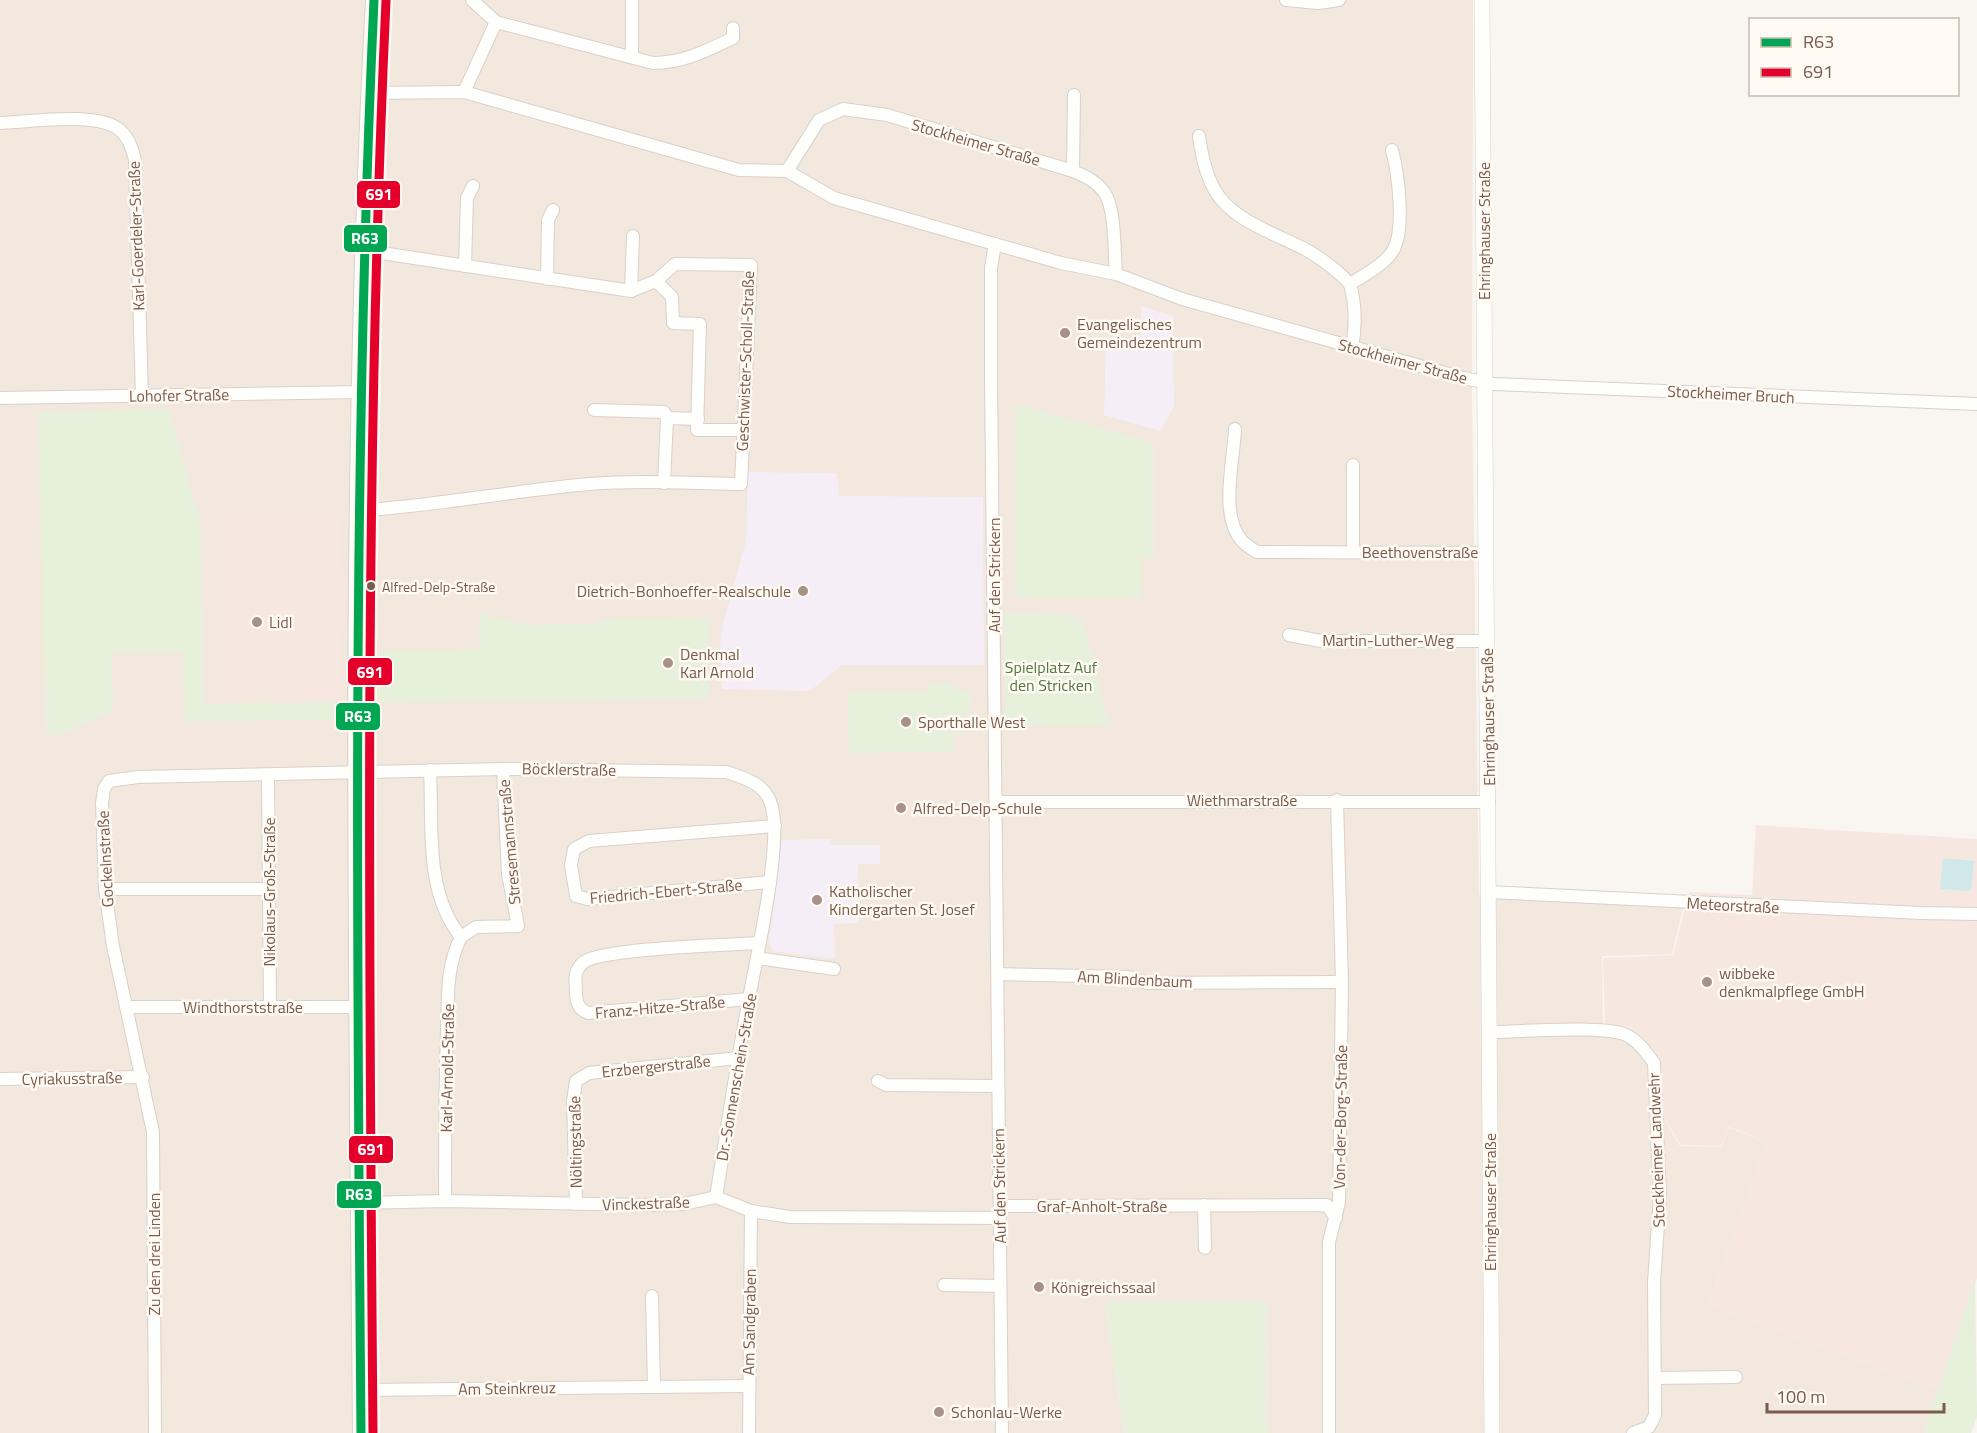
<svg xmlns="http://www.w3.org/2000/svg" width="1977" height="1433" viewBox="0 0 1977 1433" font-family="'Titillium Web',sans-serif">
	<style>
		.residential { fill: #f2e8de }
		.commercial { fill: #f6e8e1 }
		.education { fill: #f6eef6 }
		.green { fill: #e7f0db }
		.water { fill: #d0e8ea }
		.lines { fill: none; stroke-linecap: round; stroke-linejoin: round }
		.minor-casing { stroke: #d7d1cb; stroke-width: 14 }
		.tertiary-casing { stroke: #d7d1cb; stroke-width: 16 }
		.secondary-casing { stroke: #d9d2cb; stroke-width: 18 }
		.minor { stroke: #fefefd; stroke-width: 12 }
		.tertiary { stroke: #fefefd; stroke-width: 15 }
		.secondary { stroke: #fefefd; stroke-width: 16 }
		.bus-1-casing { stroke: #fffaf3; stroke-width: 14 }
		.bus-2-casing { stroke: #fffaf3; stroke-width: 14 }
		.bus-1 { stroke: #00a651; stroke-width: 9 }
		.bus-2 { stroke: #e4002b; stroke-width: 9 }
		.poi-dot { fill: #a69286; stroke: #fffaf3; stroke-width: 2 }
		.bus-dot { fill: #7a5c4d; stroke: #fffaf3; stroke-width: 2 }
		.labels { text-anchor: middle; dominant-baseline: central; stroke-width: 5; stroke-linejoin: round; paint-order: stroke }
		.bus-label { font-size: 14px; fill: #7a5c4d; stroke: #fffaf3; text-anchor: start }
		.street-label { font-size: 16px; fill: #7a5c4d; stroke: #fffaf3 }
		.poi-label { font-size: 16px; fill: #7a5c4d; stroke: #fffaf3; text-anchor: start }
		.park-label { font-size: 16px; fill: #537a41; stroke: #fffaf3 }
		.line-badge { stroke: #fffaf3; stroke-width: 2 }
		.badge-label { font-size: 16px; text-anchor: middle; font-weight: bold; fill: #fff }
	</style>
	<rect width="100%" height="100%" fill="#f9f5f0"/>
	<!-- residential -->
	<path class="residential" d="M0,0H1473L1472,401L1479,895L1683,908L1672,954L1602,956L1603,1026L1632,1028L1651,1049L1658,1066L1661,1114L1680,1146L1721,1147L1729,1128L1767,1142L1708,1305L1939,1390L1924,1433H1268L1267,1302H1105L1124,1433H0Z"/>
	<!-- commercial -->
	<g class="commercial">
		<path d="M223,511H337L346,611L340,637L341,676L344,700L282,702L281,698H275L274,694L224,696Z"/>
		<path d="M1756,825L1977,839V1278L1939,1390L1708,1305L1767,1142L1729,1127L1721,1146L1681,1145L1661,1114L1659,1067L1652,1048L1632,1027L1605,1026L1603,958L1673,955L1689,892L1752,895Z"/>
	</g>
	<!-- education -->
	<g class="education">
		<path d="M1141,306L1173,316L1174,407L1160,431L1104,415L1106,341H1136V335H1141Z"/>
		<path d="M748,472L837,473L839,496L983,497L984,665H842L810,691L722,689L720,648L722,628L746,541Z"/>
		<path d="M830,839V845H880V864H858L859,923L834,924L835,959L773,951L769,943L782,840Z"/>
	</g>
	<!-- green -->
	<g class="green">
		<path d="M1015,404L1154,443V558H1141V598H1015Z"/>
		<path d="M169,409L200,521L204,704L345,702V719L185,722L183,652L112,653L113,711L62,734L46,735L38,412Z"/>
		<path d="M1004,612L1062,614L1078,618L1086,631L1109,725H1006Z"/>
		<path d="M479,613L525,625L599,624L600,619L709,618V699L369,702L368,651L479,650Z"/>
		<path d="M928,684H956V691H970L971,710H964L965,734H953V752L849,753L848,692H928Z"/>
		<path d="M1975,1278L1977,1417L1971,1433H1924Z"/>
		<path d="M1105,1302H1267L1268,1433H1124Z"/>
	</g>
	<!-- water -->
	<path class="water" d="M1943,858L1974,861L1971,891L1940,889Z"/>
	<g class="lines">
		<!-- minor casing -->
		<g class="minor-casing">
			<g id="minor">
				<path d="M472,0L496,22"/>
				<path d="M632,0V57"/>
				<path d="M1286,0L1318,3L1339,0"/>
				<path d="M464,92L496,22L653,63C683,63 706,51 733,38V28"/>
				<path d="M369,93L464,92L739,170L787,171L834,198L1061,263L1116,274L1182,299L1463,378L1494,384L1977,404"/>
				<path d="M0,123C29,122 93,112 117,128C128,135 132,148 135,160L142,395"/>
				<path d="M1199,136C1202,156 1205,172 1214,189C1233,223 1279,234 1310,252C1325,261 1338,271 1350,284"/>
				<path d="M787,171L819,120L843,109L887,115L1073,171C1085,176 1096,181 1104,192C1116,208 1114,254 1116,274"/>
				<path d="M1073,171L1074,95"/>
				<path d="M995,244L991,268V379L1002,1433"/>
				<path d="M465,266L467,198L473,186"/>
				<path d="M547,279L548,220L553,210"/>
				<path d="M656,281L672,297L673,323L700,324L697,430H744"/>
				<path d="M631,291L633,236"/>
				<path d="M1352,348C1356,326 1356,306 1350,284C1364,275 1386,264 1394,249C1405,226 1398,173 1392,150"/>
				<path d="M0,398L358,392"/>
				<path d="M594,410L664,412L667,418L698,419"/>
				<path d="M1235,429C1234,460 1219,515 1242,541C1246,545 1252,549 1257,552L1486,553"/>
				<path d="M664,483L667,418"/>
				<path d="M356,511C434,506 511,491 589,484C639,480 691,483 741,484L751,265L675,264L656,281L631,291L362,250"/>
				<path d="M1353,552V465"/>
				<path d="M1289,635L1321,641H1487"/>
				<path d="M430,770C433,826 424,892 461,937"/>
				<path d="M268,776L270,1008"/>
				<path d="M996,802H1489"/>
				<path d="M770,882L587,899L576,896L571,865L574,849L589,841L775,826"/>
				<path d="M105,889H269"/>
				<path d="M1489,892L1921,913L1977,914"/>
				<path d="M461,937L476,927L518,926L508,874L503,769"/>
				<path d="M757,958L834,969"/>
				<path d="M999,974L1128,977L1147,983L1342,982"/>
				<path d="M749,999L588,1013C578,1009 576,1002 576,991C575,980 574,969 584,962C603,948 728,945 759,943"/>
				<path d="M127,1007H359"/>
				<path d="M1489,1032C1520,1032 1598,1025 1624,1034C1637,1039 1646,1052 1654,1063L1660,1196L1654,1282L1655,1415L1649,1427L1633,1433"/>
				<path d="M0,1079L143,1077"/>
				<path d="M878,1081L886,1085L997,1086"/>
				<path d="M445,1201C445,1145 445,1088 447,1031C448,999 446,966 461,937"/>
				<path d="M361,1203L445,1201L646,1205L684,1204L716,1197L751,1211L790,1217L999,1218"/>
				<path d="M576,1204L573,1101L576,1081L589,1073L739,1058"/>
				<path d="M1204,1205L1205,1248"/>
				<path d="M1000,1206L1327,1205L1336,1218"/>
				<path d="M944,1285L1000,1286"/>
				<path d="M652,1296L654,1387"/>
				<path d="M1655,1378L1736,1377"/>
				<path d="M361,1390L749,1386"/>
				<path d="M155,1433L153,1132L113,946L105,889L102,803L104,789L109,781L138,777L503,769L726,772C744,778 763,783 770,801C785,836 756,958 749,999C736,1065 727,1131 716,1197"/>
				<path d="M749,1433L751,1211"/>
				<path d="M1329,1433V1242L1339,1202L1342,982L1337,800"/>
			</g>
		</g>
		<!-- tertiary casing -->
		<g class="tertiary-casing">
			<path id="tertiary" d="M1482,0L1492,1433"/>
		</g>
		<!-- secondary casing -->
		<g class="secondary-casing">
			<path id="secondary" d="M361,1433C357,955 348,477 374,0"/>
		</g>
		<!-- minor -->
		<use href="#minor" class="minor"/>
		<!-- tertiary -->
		<use href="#tertiary" class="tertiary"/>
		<!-- secondary -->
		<use href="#secondary" class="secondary"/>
		<!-- bus-1 casing -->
		<g class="bus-1-casing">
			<path id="bus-1" d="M361,1433C357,955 352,478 374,0"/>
		</g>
		<!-- bus-2 casing -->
		<g class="bus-2-casing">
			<path id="bus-2" d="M373,1433C369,955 364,478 386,1"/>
		</g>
		<!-- bus-1 -->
		<use href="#bus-1" class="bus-1"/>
		<!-- bus-2 -->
		<use href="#bus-2" class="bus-2"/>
	</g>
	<!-- markers -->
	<g class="poi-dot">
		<circle cx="1065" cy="333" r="6"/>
		<circle cx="803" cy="591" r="6"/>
		<circle cx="257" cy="622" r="6"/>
		<circle cx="668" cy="663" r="6"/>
		<circle cx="906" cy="722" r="6"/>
		<circle cx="901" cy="808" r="6"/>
		<circle cx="817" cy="900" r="6"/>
		<circle cx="1707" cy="982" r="6"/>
		<circle cx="1039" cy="1287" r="6"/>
		<circle cx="939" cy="1412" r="6"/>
	</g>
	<circle class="bus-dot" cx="371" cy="586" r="5"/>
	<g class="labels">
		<!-- bus labels -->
		<g class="bus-label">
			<text x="382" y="586">Alfred-Delp-Straße</text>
		</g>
		<!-- street labels -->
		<g class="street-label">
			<text transform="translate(976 142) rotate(16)">Stockheimer Straße</text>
			<text transform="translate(1484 231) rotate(-90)">Ehringhauser Straße</text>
			<text transform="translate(136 236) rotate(-92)">Karl-Goerdeler-Straße</text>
			<text transform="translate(745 361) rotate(-88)">Geschwister-Scholl-Straße</text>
			<text transform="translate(1403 361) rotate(15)">Stockheimer Straße</text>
			<text transform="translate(1731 394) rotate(3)">Stockheimer Bruch</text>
			<text transform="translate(179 395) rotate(-1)">Lohofer Straße</text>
			<text x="1420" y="552">Beethovenstraße</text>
			<text transform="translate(994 575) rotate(-90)">Auf den Strickern</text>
			<text x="1388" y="640">Martin-Luther-Weg</text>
			<text transform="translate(1488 717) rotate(-91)">Ehringhauser Straße</text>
			<text transform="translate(569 769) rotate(1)">Böcklerstraße</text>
			<text x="1242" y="800">Wiethmarstraße</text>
			<text transform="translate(509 842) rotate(-95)">Stresemannstraße</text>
			<text transform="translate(105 859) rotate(-93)">Gockelnstraße</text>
			<text transform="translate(666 891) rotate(-5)">Friedrich-Ebert-Straße</text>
			<text transform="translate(269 892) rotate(-90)">Nikolaus-Groß-Straße</text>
			<text transform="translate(1733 905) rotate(3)">Meteorstraße</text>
			<text transform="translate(1135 979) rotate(3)">Am Blindenbaum</text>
			<text x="243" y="1007">Windthorststraße</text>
			<text transform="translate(660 1007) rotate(-5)">Franz-Hitze-Straße</text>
			<text transform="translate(656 1066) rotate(-6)">Erzbergerstraße</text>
			<text transform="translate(447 1068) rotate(-89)">Karl-Arnold-Straße</text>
			<text transform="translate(736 1077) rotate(-80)">Dr.-Sonnenschein-Straße</text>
			<text transform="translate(72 1078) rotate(-1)">Cyriakusstraße</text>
			<text transform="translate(1340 1117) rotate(-89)">Von-der-Borg-Straße</text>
			<text transform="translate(575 1142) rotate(-91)">Nöltingstraße</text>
			<text transform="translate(1656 1150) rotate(-92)">Stockheimer Landwehr</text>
			<text transform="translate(999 1186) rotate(-91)">Auf den Strickern</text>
			<text transform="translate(1490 1202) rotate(-90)">Ehringhauser Straße</text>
			<text transform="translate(646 1203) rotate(-2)">Vinckestraße</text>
			<text x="1102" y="1206">Graf-Anholt-Straße</text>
			<text transform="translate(154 1254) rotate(-90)">Zu den drei Linden</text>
			<text transform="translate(749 1322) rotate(-89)">Am Sandgraben</text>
			<text transform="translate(507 1388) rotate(-1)">Am Steinkreuz</text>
		</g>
		<!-- poi labels -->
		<g class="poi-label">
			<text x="1077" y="324">Evangelisches<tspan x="1077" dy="18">Gemeindezentrum</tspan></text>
			<text x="791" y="591" text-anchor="end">Dietrich-Bonhoeffer-Realschule</text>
			<text x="269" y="622">Lidl</text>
			<text x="680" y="654">Denkmal<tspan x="680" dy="18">Karl Arnold</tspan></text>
			<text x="918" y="722">Sporthalle West</text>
			<text x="913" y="808">Alfred-Delp-Schule</text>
			<text x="829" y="891">Katholischer<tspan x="829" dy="18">Kindergarten St. Josef</tspan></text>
			<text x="1719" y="973">wibbeke<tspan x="1719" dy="18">denkmalpflege GmbH</tspan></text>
			<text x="1051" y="1287">Königreichssaal</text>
			<text x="951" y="1412">Schonlau-Werke</text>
		</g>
		<!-- park labels -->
		<g class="park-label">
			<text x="1051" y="667">Spielplatz Auf<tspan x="1051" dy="18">den Stricken</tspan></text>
		</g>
	</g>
	<g class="line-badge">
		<rect x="356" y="180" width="45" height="29" rx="6" fill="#e4002b"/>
		<rect x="343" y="224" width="45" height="29" rx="6" fill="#00a651"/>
		<rect x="347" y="657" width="46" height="29" rx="6" fill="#e4002b"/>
		<rect x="335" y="702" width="46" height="29" rx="6" fill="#00a651"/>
		<rect x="348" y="1135" width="46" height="29" rx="6" fill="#e4002b"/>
		<rect x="336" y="1180" width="46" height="29" rx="6" fill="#00a651"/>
	</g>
	<g class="badge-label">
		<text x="379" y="200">691</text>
		<text x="365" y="244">R63</text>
		<text x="370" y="678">691</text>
		<text x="358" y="722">R63</text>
		<text x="371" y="1155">691</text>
		<text x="359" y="1200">R63</text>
	</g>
	<!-- legend -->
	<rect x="1749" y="18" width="210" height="78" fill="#fffaf3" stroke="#cabbb1" stroke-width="1.5"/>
	<rect x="1761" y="38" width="30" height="9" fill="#00a651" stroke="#cabbb1" stroke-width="1.5"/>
	<text x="1803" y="48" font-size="18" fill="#7a5c4d">R63</text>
	<rect x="1761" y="68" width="30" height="9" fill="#e4002b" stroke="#cabbb1" stroke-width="1.5"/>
	<text x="1803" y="78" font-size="18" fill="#7a5c4d">691</text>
	<!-- scale -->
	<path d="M1767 1403v9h177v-9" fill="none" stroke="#7a5c4d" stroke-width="3"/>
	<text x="1776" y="1403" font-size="18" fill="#7a5c4d" stroke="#fffaf3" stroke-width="4.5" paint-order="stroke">100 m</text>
</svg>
